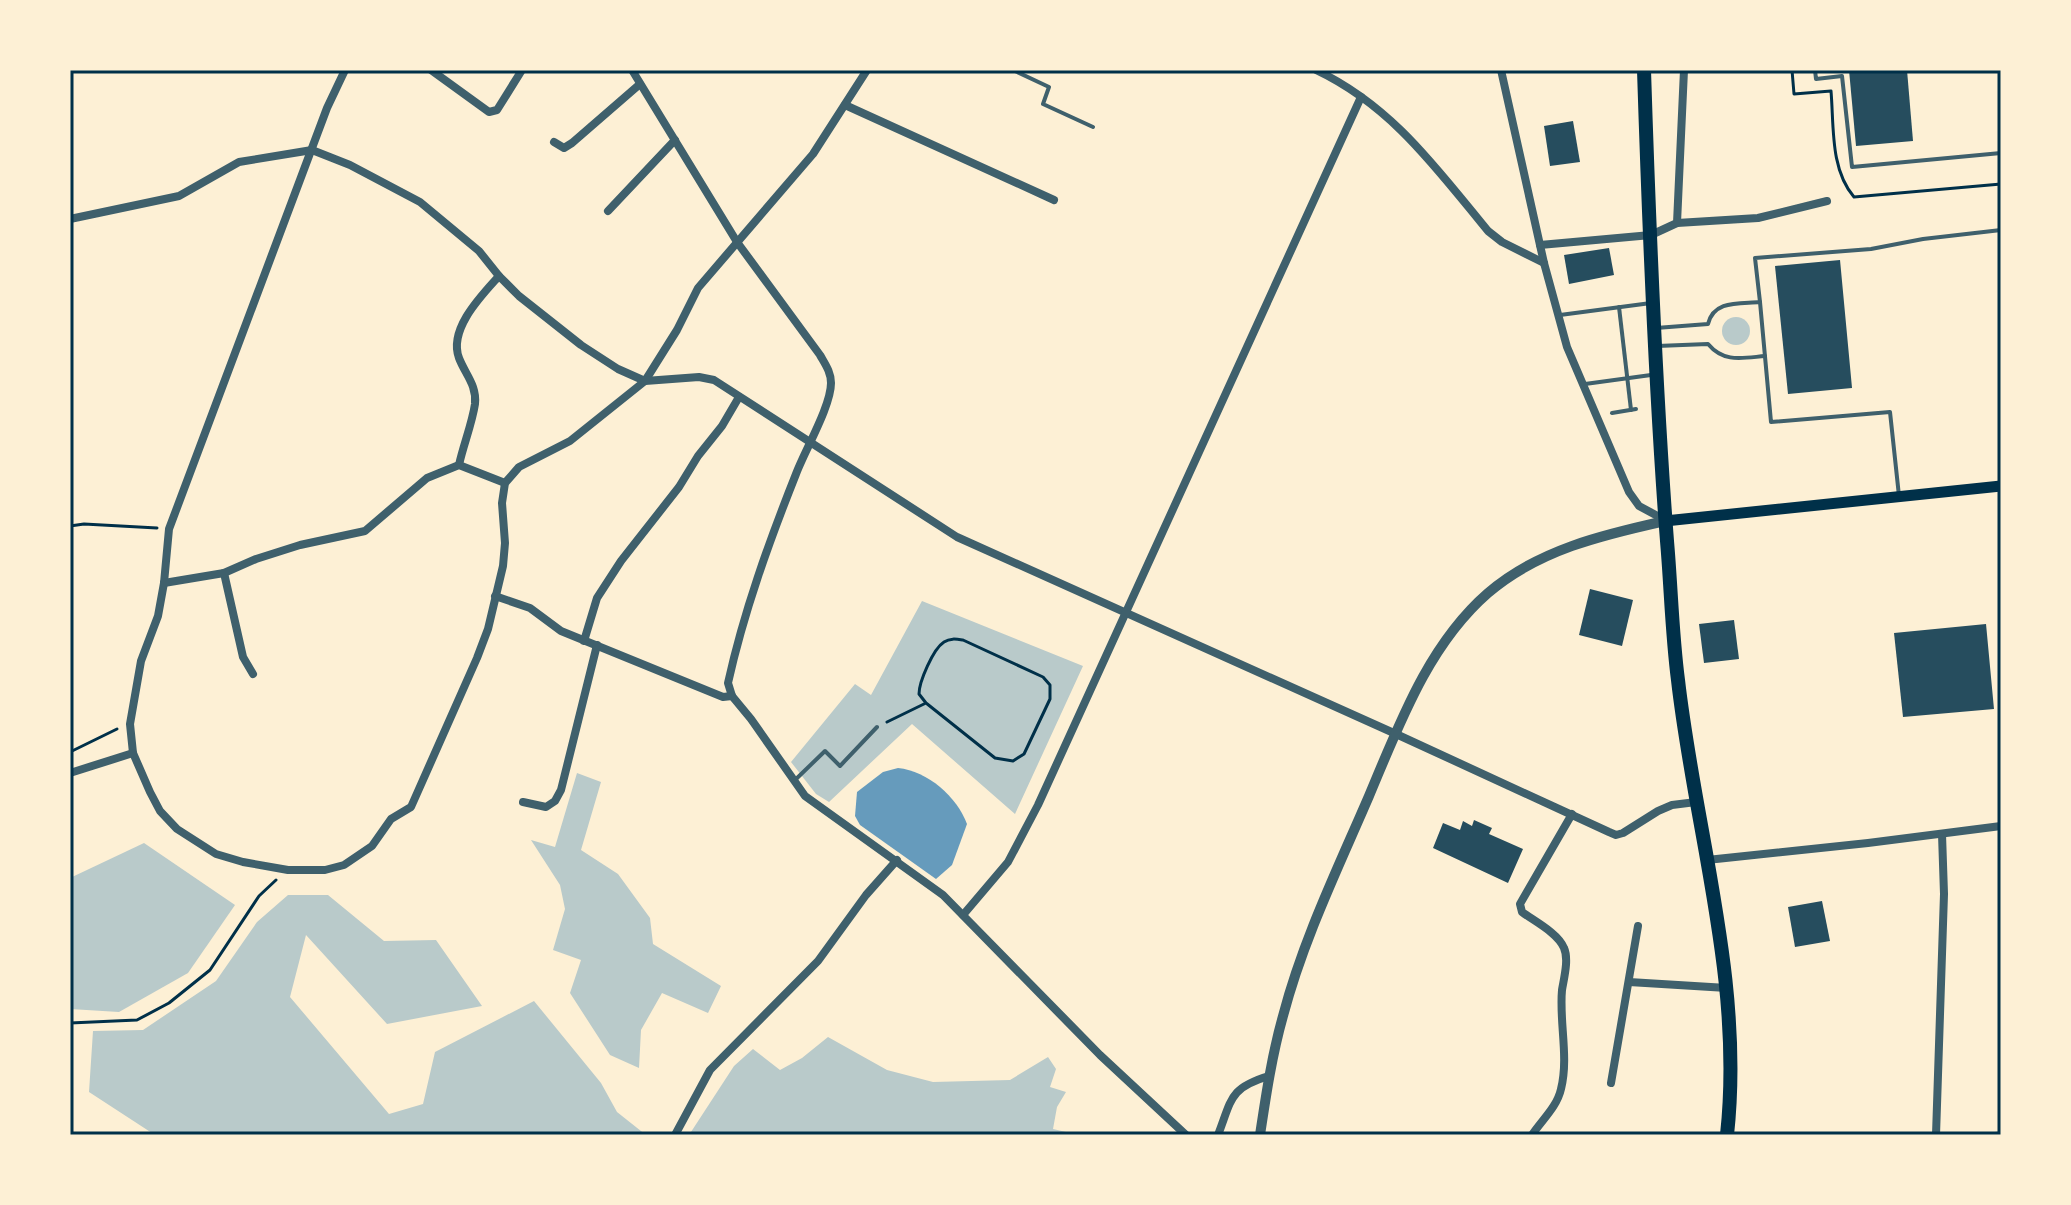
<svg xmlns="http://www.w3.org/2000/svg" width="2071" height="1205" viewBox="0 0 2071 1205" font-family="'Golos Text',sans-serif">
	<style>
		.green { fill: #b9caca }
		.water { fill: #669bbc }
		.building { fill: #264d5e }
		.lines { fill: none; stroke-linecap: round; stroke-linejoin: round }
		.path { stroke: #003049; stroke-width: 3 }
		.service { stroke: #3f606c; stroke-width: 4 }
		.minor { stroke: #3f606c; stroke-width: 8 }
		.tertiary { stroke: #3f606c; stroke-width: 10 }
		.secondary { stroke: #003049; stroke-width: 11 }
		.trunk { stroke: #003049; stroke-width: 14 }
		.rail { stroke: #657d81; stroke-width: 5 }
		.neatline { fill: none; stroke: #003049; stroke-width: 3 }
	</style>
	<rect width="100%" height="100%" fill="#fdf0d5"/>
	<!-- green -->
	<g class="green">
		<circle cx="1736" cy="331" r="14"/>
		<path d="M922,601L1083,666L1015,814L912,724L829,802L816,794L791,762L855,684L871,695Z"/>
		<path d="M577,773L601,782L581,850L618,874L650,918L653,944L721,986L708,1013L662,993L641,1030L639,1068L610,1055L570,993L581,960L553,950L565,909L560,885L531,840L555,847Z"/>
		<path d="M144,843L235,905L188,973L119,1012L70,1009V878Z"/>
		<path d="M288,895H328L384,941L436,940L482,1006L387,1024L306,935L290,997L389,1114L423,1104L435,1052L534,1001L601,1083L617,1112L646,1135H155L89,1092L93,1031L143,1030L216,981L257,922Z"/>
		<path d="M828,1037L887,1070L933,1082L1010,1080L1048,1057L1056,1069L1050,1087L1066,1092L1057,1107L1053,1129L1079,1135H689L734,1066L753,1049L780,1070L802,1058Z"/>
	</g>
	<!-- water -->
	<path class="water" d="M898,768C928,771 957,797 967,824L952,865L936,879L860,825L855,816L857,792L883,772Z"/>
	<!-- building -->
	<g class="building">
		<path d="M1849,70H1907L1913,141L1856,146Z"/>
		<path d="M1573,121L1580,162L1550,166L1544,126Z"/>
		<path d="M1609,248L1614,275L1569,284L1564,255Z"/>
		<path d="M1840,260L1852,388L1788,394L1775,266Z"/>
		<path d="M1590,589L1633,600L1622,646L1579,635Z"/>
		<path d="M1734,620L1739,659L1704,663L1699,624Z"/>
		<path d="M1986,624L1994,709L1903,717L1894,633Z"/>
		<path d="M1474,820L1492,828L1489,834L1523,849L1508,883L1433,848L1443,823L1460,830L1463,821L1472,826Z"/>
		<path d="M1822,901L1830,941L1795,947L1788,907Z"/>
	</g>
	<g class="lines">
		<!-- path -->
		<g class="path">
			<path d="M1792,70L1794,94L1831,91C1834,126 1830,169 1854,197L2001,184"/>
			<path d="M70,526L84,524L157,528"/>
			<path d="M887,722L926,703L995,758L1013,761L1024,754L1050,699V685L1043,677L963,640C956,639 950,638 944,642C933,649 919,682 919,694L926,703"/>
			<path d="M70,752L117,729"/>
			<path d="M70,1023L137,1020L169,1003L210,970L259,896L276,880"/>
		</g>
		<!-- service -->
		<g class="service">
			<path d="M1013,70L1049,87L1043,104L1093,127"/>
			<path d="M1815,70L1816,79L1842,76L1852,167L2001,153"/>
			<path d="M1760,302L1755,258L1871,249L1923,239L2001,230"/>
			<path d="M1619,307L1631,410"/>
			<path d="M1560,315L1651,303"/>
			<path d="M1656,328L1708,324C1714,300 1739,304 1760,302L1771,422L1890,412L1899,496"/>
			<path d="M1657,346L1708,344C1724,363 1742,358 1765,356"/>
			<path d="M1585,384L1651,375"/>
			<path d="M1612,413L1636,409"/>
			<path d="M794,781L825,751L840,766L877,727"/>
		</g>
		<!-- minor -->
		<g class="minor">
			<path d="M345,70L327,108L169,529L164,583L158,616L141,661L130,724L133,753L150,792L160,811L177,829L216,854L243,862L288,870H325L344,865L372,846L391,819L411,807L477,658L488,629L503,566L505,543L502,503L505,483L519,467L570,441L645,381L677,330L698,288L813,154L867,70"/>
			<path d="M431,70L489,112L497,110L522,70"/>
			<path d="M632,70L737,242L820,355C825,364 831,372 831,383C831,406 805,450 796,474C769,542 744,611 728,683L732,696L751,719L805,796L943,895L1100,1055L1186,1135"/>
			<path d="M1316,70C1392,106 1436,168 1488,231L1502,242L1544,263"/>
			<path d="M1501,70L1544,263L1567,347L1629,492L1639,506L1665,520"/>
			<path d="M845,105L1054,200"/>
			<path d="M554,142L564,148L572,143L640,84"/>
			<path d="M608,211L675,140"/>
			<path d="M70,219L179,196L239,162L312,150L350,165L420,202L479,251L499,276L519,296L581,345L618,369L645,381L699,377L714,380L957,537L1396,734L1609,832L1616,835L1623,833L1658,811L1672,805L1696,802"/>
			<path d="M1677,223L1758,218L1827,201"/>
			<path d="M1540,245L1651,235L1677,223L1684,70"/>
			<path d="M459,465C463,446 472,424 475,404C477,385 465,374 459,358C448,329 482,295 499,276"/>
			<path d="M224,573L243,657L253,674"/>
			<path d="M164,583L224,573L256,559L300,545L365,531L427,478L459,465L505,483"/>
			<path d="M495,596L530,608L561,631L723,697L732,696"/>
			<path d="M584,641L597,598L621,561L679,487L698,456L722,426L739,397"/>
			<path d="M70,773L133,753"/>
			<path d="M523,802L546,807L555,801L561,790L597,645"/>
			<path d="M1707,860L1868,843L2001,826"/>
			<path d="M963,915L1008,862L1038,805L1361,97"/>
			<path d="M1629,982L1727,988"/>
			<path d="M1611,1083L1638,926"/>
			<path d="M675,1135L710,1070L818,961L866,895L897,860"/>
			<path d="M1218,1135C1232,1099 1229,1088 1269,1076"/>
			<path d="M1532,1135C1542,1120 1557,1107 1561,1089C1569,1057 1559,1022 1562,990C1564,978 1569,959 1564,948C1558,933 1534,921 1522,912L1520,904L1572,814"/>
			<path d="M1936,1135L1944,894L1942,834"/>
		</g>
		<!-- tertiary -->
		<path class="tertiary" d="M1260,1135C1266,1095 1272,1055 1283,1016C1303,940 1338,868 1369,796C1399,725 1428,645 1488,593C1538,550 1602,535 1665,521"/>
		<!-- secondary -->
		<path class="secondary" d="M1665,521L2001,486"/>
		<!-- trunk -->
		<path class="trunk" d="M1644,70C1649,227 1655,384 1667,541C1671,587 1672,634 1678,680C1695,831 1744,981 1727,1135"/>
		<!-- rail -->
		<path class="rail" d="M1989,1135L2001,1134"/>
	</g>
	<!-- border -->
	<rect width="2071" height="1205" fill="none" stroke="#fdf0d5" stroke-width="144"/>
	<rect x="72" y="72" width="1927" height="1061" class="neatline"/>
</svg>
